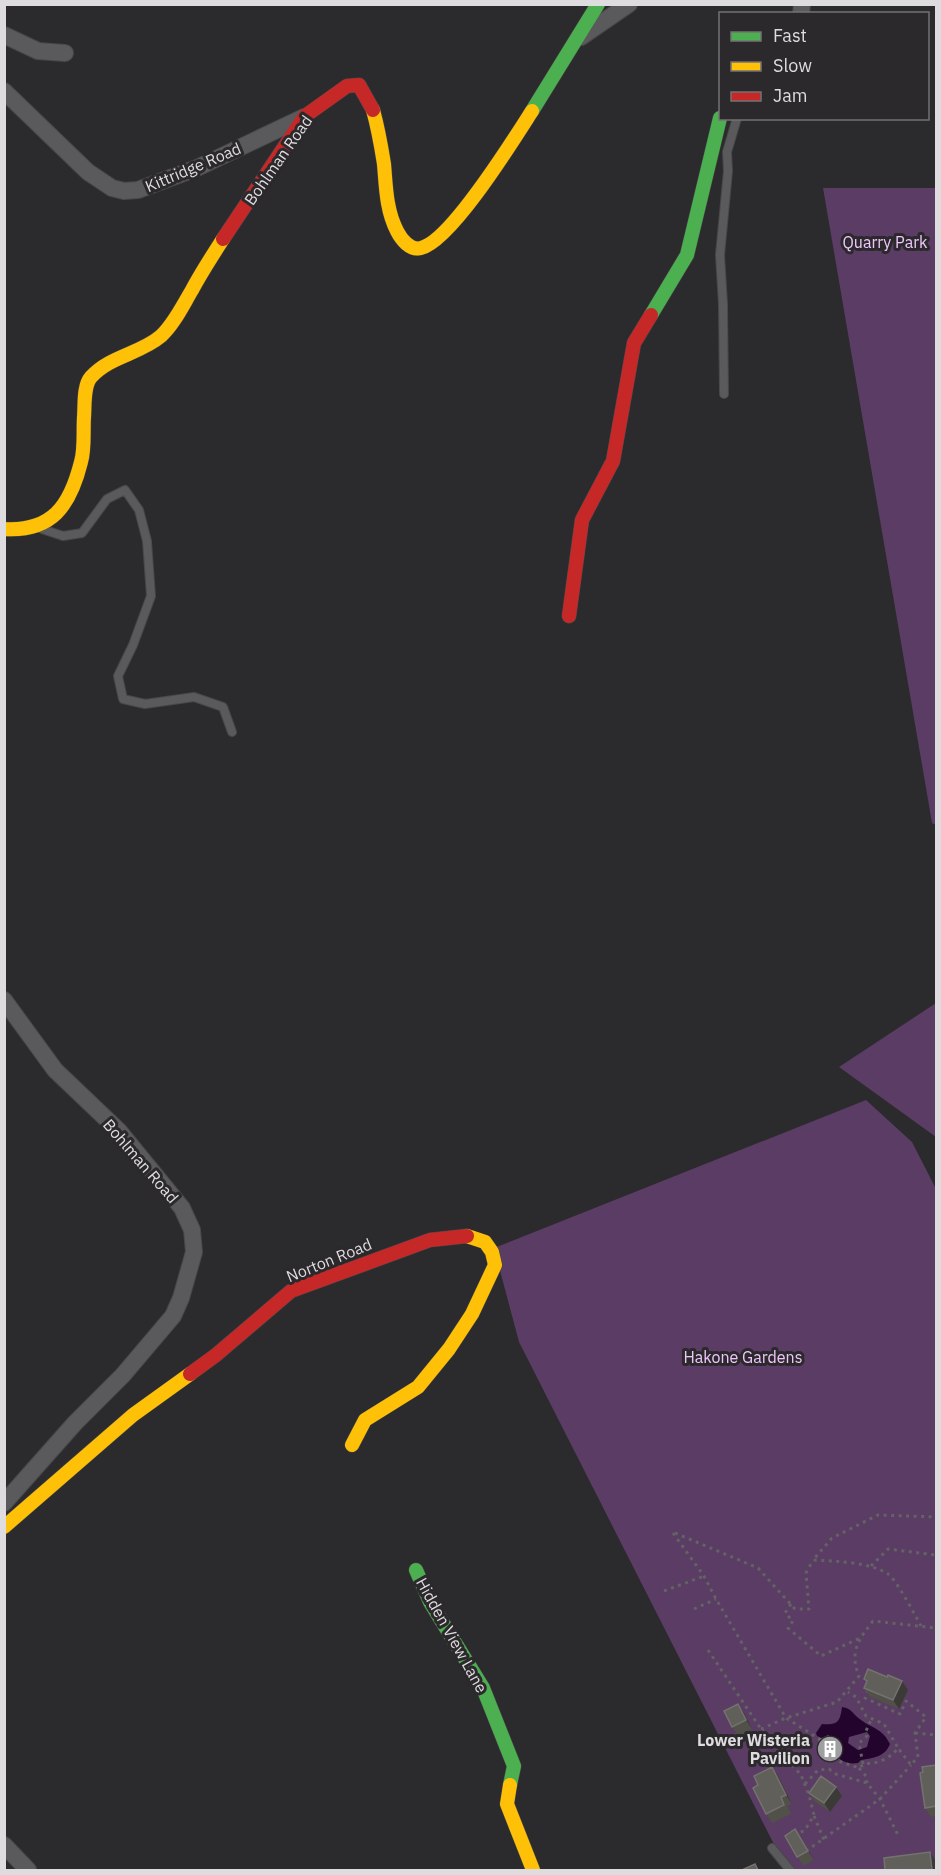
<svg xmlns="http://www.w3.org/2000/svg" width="941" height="1875" viewBox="0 0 941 1875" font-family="'IBM Plex Sans',sans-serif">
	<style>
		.green { fill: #5a3c64 }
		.water { fill: #23042c; fill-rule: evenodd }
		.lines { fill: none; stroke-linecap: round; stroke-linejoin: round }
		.lane-casing { stroke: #484749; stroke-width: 10 }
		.street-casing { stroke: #484749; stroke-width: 18 }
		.fast-casing { stroke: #484749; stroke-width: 15 }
		.slow-casing { stroke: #484749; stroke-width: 15 }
		.jam-casing { stroke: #484749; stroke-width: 15 }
		.path { stroke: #636264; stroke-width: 3; stroke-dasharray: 3 4.5; stroke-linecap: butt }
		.lane { stroke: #5a595b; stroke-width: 8 }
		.street { stroke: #5a595b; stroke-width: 16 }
		.fast { stroke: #4caf50; stroke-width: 14 }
		.slow { stroke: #ffc107; stroke-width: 14 }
		.jam { stroke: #c62828; stroke-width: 14 }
		.wall { fill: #515049 }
		.shaded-wall { fill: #3b3a37 }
		.building { fill: #605f59; stroke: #74726e; stroke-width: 1.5 }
		.labels { text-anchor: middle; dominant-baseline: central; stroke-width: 6; stroke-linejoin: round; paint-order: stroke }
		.street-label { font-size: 16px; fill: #dedcdf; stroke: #2c292d }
		.park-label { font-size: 16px; fill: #f0c6fe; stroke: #2c292d }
		.poi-label { font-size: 16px; font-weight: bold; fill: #dedcdf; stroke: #2c292d; text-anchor: end }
	</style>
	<rect width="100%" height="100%" fill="#2b2a2c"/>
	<!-- green -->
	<g class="green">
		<path d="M823,188H936V825L932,823Z"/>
		<path d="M936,1003V1137L839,1067Z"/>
		<path d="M866,1100L912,1142L936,1189V1870H787L519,1342L494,1248Z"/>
	</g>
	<!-- water -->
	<path class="water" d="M842,1707C852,1708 853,1715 861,1720C873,1729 882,1728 890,1744C885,1757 873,1758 861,1760L858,1763C842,1766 832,1754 826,1740L817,1736L816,1733L822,1724C837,1725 840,1723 842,1707ZM867,1732L870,1736L867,1747L858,1750L848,1743L849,1737Z"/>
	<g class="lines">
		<!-- lane casing -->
		<g class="lane-casing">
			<g id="lane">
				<path d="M724,394L723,304L720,255L728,171L727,152L737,118"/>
				<path d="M42,529L63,536L82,533L107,499L125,490L139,510L147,541L151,596L133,645L118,676L123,699L145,704L194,697L223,707L232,732"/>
				<path d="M772,1848L790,1870"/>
			</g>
		</g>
		<!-- street casing -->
		<g class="street-casing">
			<g id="street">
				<path d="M801,14L802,4"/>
				<path d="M4,35L38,51L65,53"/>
				<path d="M581,37L629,4"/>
				<path d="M4,91L88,172L112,188L124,191L138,190L197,168L304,117"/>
				<path d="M4,1000L55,1070L119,1131L182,1208L192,1230L194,1252L181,1298L173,1316L123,1375L75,1423L4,1503"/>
				<path d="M4,1845L28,1870"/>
			</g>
		</g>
		<!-- fast casing -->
		<g class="fast-casing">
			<g id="fast">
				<path d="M532,111L598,4"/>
				<path d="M651,315L687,255L720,118"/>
				<path d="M416,1570L430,1602L483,1688L514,1766L510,1785"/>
			</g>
		</g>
		<!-- slow casing -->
		<g class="slow-casing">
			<g id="slow">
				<path d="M373,110C378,128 381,145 384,164C386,186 386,210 397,231C401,239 410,251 421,248C451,241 514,139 532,111"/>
				<path d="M4,529C52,532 70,506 81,462C85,449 83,431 84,417C85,406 83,386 91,377C110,356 140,354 161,336C174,324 183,305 192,290C201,273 212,256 223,239"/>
				<path d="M352,1445L365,1420L418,1387L449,1349L472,1314L495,1265L492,1252L485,1242L467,1236"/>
				<path d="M4,1527L133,1415L190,1374"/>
				<path d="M510,1785L507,1804L533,1870"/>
			</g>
		</g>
		<!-- jam casing -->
		<g class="jam-casing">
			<g id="jam">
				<path d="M223,239L305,116L347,86L359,85L373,110"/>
				<path d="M569,616L582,520L613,461L634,343L651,315"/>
				<path d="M190,1374L216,1355L291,1291L430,1240L467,1236"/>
			</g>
		</g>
		<!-- path -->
		<g class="path">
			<path d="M673,1533L704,1576L716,1599L786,1718L821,1740"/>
			<path d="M675,1533L758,1568L795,1609H809L806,1573L813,1560"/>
			<path d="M871,1566L888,1549L936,1555"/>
			<path d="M664,1591L704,1576"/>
			<path d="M791,1604L785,1613L793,1621L788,1628L821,1656L860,1638"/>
			<path d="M694,1609L716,1599"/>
			<path d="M921,1626C915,1615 896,1579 888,1574C870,1562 834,1561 813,1560L832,1538L878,1515L936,1517"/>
			<path d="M708,1650L761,1729L801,1775L809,1795L814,1815L805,1830L797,1834"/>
			<path d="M868,1690L865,1698L900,1714L906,1701L926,1717L915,1733L918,1757L911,1765L898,1748"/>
			<path d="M761,1729L786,1718L837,1702L859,1676C849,1652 859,1639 873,1621L936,1628"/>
			<path d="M915,1733L936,1735"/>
			<path d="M834,1756L841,1762L859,1768C865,1762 871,1764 878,1762C885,1760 894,1754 898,1748L884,1724L866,1716L856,1697L848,1692"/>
			<path d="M863,1764L859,1743L867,1736L866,1731L871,1720"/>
			<path d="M859,1768L866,1776L867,1783"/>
			<path d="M805,1784L818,1770L829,1769L836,1774L867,1783L880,1799L898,1835"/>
			<path d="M814,1816L824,1840"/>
			<path d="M806,1851L880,1799L911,1765"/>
		</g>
		<!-- lane -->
		<use href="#lane" class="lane"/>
		<!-- street -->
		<use href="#street" class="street"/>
		<!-- fast -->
		<use href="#fast" class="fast"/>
		<!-- slow -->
		<use href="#slow" class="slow"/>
		<!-- jam -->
		<use href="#jam" class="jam"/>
	</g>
	<!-- wall -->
	<g class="wall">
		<path d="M864,1679L908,1690L899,1709L870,1697L864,1688L867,1682Z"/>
		<path d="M744,1713L752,1729L738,1736L732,1727Z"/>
		<path d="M828,1736L838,1754L830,1759L826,1754Z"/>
		<path d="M936,1765V1816L931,1817L925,1808L923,1772Z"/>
		<path d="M772,1767L778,1776L792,1804L787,1806L791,1814L772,1823L766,1814L758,1785Z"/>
		<path d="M836,1787L842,1796L830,1812L815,1802L809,1793Z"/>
		<path d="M795,1829L814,1860L804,1866L797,1857Z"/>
	</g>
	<!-- shaded-wall -->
	<g class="shaded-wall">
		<path d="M902,1681L908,1690L899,1709L893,1700Z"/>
		<path d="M738,1704L744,1713L752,1729L746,1720Z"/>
		<path d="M772,1767L778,1776L792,1804L786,1795Z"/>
		<path d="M836,1787L842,1796L830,1812L824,1803Z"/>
		<path d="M795,1829L802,1839L814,1860L808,1851Z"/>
		<path d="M930,1852L936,1861V1870H932Z"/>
	</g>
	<!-- building -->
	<g class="building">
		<path d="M868,1669L887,1677L888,1675L902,1681L893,1700L864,1688L867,1681L864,1679Z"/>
		<path d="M738,1704L746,1720L732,1727L724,1711Z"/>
		<path d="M828,1736L835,1749L826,1754L819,1740Z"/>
		<path d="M936,1765V1806L925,1808L920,1773L923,1772L922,1767Z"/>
		<path d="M772,1767L786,1795L781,1797L784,1805L766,1814L753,1788L758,1785L754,1776Z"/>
		<path d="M821,1776L836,1787L824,1803L809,1793Z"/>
		<path d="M795,1829L808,1851L797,1857L785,1836Z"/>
		<path d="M930,1852L932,1870H885L884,1858Z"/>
		<path d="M755,1864L758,1870H742Z"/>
	</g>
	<!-- icons -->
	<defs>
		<g id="building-disc" transform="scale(1.35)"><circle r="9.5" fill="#9f9ea0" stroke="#2c292d"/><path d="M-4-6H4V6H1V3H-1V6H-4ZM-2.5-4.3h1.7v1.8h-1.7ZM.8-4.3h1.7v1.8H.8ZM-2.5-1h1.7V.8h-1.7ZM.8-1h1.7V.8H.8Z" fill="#fff"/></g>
	</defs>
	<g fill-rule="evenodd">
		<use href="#building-disc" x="830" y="1749"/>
	</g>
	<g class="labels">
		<!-- street labels -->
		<g class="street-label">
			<text transform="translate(278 160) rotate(-55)">Bohlman Road</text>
			<text transform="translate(193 167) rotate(-23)">Kittridge Road</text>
			<text transform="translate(141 1161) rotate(49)">Bohlman Road</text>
			<text transform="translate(329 1260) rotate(-22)">Norton Road</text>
			<text transform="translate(452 1635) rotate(61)">Hidden View Lane</text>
		</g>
		<!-- park labels -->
		<g class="park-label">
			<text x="885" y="242">Quarry Park</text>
			<text x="743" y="1357">Hakone Gardens</text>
		</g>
		<!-- poi labels -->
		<g class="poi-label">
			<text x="810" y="1740">Lower Wisteria<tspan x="810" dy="18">Pavilion</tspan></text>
		</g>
	</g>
	<!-- border -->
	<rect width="941" height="1875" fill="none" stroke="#dedcdf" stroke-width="12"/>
	<!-- legend -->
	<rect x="719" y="12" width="210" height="108" fill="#2c292d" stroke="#737174" stroke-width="1.5"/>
	<rect x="731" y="32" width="30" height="9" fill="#4caf50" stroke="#737174" stroke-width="1.5"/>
	<text x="773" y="42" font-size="18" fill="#dedcdf">Fast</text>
	<rect x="731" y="62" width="30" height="9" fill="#ffc107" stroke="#737174" stroke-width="1.5"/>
	<text x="773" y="72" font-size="18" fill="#dedcdf">Slow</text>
	<rect x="731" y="92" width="30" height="9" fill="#c62828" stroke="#737174" stroke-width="1.5"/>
	<text x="773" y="102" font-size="18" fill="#dedcdf">Jam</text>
</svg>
